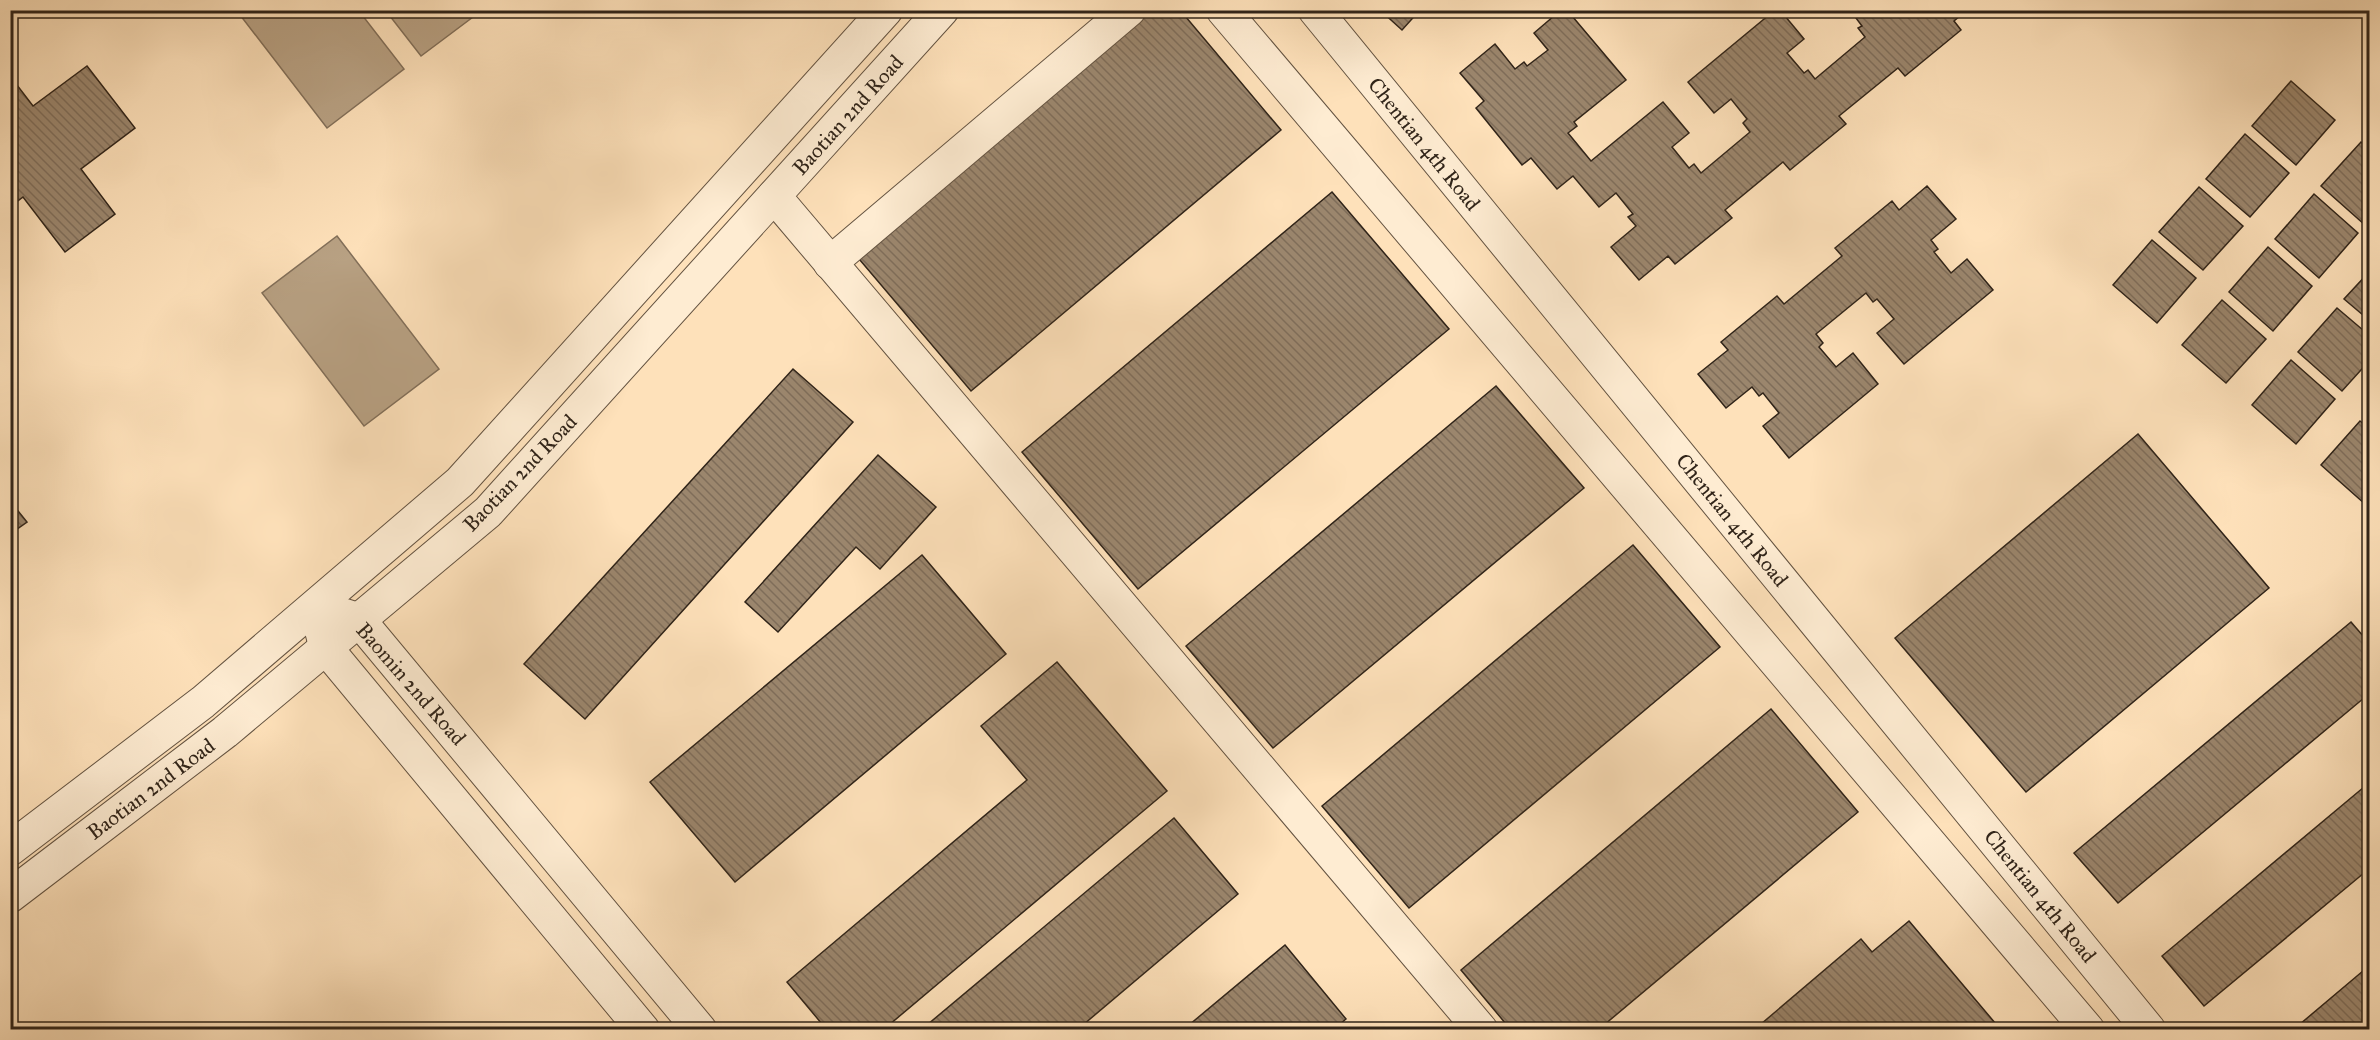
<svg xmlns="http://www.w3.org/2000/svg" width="2380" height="1040" viewBox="0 0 2380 1040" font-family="'IM FELL Great Primer',serif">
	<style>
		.water { fill: #b8a183; stroke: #826f59; stroke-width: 1.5 }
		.building { fill: url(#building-back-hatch); stroke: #302419; stroke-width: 1.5 }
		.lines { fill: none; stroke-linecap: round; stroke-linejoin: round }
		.minor-casing { stroke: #645341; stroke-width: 35 }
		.minor { stroke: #feecd2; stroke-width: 33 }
		.labels { text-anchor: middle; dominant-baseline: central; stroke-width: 6; stroke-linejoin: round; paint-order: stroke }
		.street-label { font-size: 21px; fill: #302419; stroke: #feecd2 }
	</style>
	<defs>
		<pattern id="building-back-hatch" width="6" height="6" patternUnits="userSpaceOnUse" patternTransform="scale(1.5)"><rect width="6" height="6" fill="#9b866d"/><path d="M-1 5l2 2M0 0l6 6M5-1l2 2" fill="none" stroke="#7f6d59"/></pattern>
	</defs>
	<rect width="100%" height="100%" fill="#fee1ba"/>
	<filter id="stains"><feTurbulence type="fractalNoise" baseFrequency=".00333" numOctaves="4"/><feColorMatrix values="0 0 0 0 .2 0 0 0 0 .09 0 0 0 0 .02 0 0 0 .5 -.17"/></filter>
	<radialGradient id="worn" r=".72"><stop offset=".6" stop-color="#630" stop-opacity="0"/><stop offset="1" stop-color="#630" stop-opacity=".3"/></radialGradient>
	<!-- water -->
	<g class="water">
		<path d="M237,11H359L404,69L327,128Z"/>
		<path d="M386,11H481L421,56Z"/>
		<path d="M337,236L439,369L364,426L262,293Z"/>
	</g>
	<!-- building -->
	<g class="building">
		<path d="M1144,10H1180L1281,130L971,391L854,253Z"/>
		<path d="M1380,10H1420L1402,30Z"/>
		<path d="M1561,10H1567L1626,80L1574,122L1577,126L1568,133L1591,161L1663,102L1689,133L1672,147L1689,168L1694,164L1701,173L1750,132L1743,123L1747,119L1731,99L1714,113L1688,82L1775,10H1780L1804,39L1787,53L1804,73L1808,70L1815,79L1865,37L1858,28L1862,26L1850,10H1967L1954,21L1961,30L1905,76L1898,68L1839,116L1846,124L1790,170L1783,162L1725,210L1732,218L1675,264L1668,256L1639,280L1611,247L1636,226L1628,217L1633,214L1616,193L1599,207L1573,176L1557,189L1531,158L1522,165L1476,108L1484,101L1460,73L1495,44L1515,69L1524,62L1527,66L1548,50L1534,33Z"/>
		<path d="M87,66L135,128L81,169L115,214L65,252L23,197L10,207V76L33,106Z"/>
		<path d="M2291,81L2335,120L2296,165L2252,126Z"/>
		<path d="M2245,134L2289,173L2250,217L2206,179Z"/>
		<path d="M2361,142L2370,150V220L2365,225L2321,186Z"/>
		<path d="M1927,186L1956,219L1931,240L1938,249L1934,252L1951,273L1967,259L1993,290L1904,364L1877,333L1894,319L1877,299L1873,302L1866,293L1816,334L1823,343L1819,347L1836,367L1853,353L1878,384L1789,458L1763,426L1779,413L1763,393L1759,396L1752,387L1726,408L1698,374L1728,350L1721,342L1777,296L1784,304L1842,256L1835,248L1892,201L1899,210Z"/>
		<path d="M2199,187L2243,226L2203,270L2159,232Z"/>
		<path d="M1332,192L1449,329L1138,589L1022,452Z"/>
		<path d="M2314,194L2358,233L2319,278L2275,239Z"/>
		<path d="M2152,240L2196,278L2157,323L2113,285Z"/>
		<path d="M2268,247L2312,286L2273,331L2229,292Z"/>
		<path d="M2370,271V321L2344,299Z"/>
		<path d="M2222,300L2266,339L2226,383L2182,345Z"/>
		<path d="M2337,308L2370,336V360L2342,391L2298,352Z"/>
		<path d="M2291,360L2335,399L2296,444L2252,405Z"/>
		<path d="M793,369L853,422L585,719L524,664Z"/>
		<path d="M1496,386L1584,488L1273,748L1186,646Z"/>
		<path d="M2360,421L2370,429V499L2365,504L2321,465Z"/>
		<path d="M2138,434L2269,588L2026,792L1895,638Z"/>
		<path d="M878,455L936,507L880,569L856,547L778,632L745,602Z"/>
		<path d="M10,501L27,522L10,534Z"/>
		<path d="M1633,545L1720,647L1409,908L1322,806Z"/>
		<path d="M922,555L1006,654L735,882L650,782Z"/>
		<path d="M2351,622L2370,644V693L2118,903L2074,853Z"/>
		<path d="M1057,662L1167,791L883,1030H827L787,982L1027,780L981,726Z"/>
		<path d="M1771,709L1858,812L1598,1030H1511L1461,970Z"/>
		<path d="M2370,782V868L2204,1006L2162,956Z"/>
		<path d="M1174,818L1238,894L1077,1030H921Z"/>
		<path d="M1909,921L2001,1030H1754L1861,939L1872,952Z"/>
		<path d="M1285,945L1346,1019L1333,1030H1183Z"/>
		<path d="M2370,965V1030H2293Z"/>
	</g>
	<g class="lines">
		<!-- minor casing -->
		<g class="minor-casing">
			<g id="minor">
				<path d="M1223,10L2088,1030"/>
				<path d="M1315,10L2149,1030"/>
				<path d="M774,196L1481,1030"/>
				<path d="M830,263L1129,10"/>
				<path d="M340,614L359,620L700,1030"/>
				<path d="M321,628L326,648L643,1030"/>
				<path d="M10,849L203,702L460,482L886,10"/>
				<path d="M10,896L225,732L488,512L942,10"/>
			</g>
		</g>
		<!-- minor -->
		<use href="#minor" class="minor"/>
	</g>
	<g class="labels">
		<!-- street labels -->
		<g class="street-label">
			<text transform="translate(848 115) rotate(-48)">Baotian 2nd Road</text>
			<text transform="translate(1424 144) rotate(51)">Chentian 4th Road</text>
			<text transform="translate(520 473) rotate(-46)">Baotian 2nd Road</text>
			<text transform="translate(1732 520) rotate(51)">Chentian 4th Road</text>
			<text transform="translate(411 684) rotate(49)">Baomin 2nd Road</text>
			<text transform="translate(151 789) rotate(-37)">Baotian 2nd Road</text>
			<text transform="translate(2040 896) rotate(51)">Chentian 4th Road</text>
		</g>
	</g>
	<!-- margin -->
	<rect width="2380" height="1040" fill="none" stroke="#fee1ba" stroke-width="36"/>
	<rect x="12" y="12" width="2356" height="1016" fill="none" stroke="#302419" stroke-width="3"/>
	<rect x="18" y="18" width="2344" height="1004" fill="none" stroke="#302419" stroke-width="1.5"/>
	<rect width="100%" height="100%" filter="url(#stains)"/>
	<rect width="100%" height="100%" fill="url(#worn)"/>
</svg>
